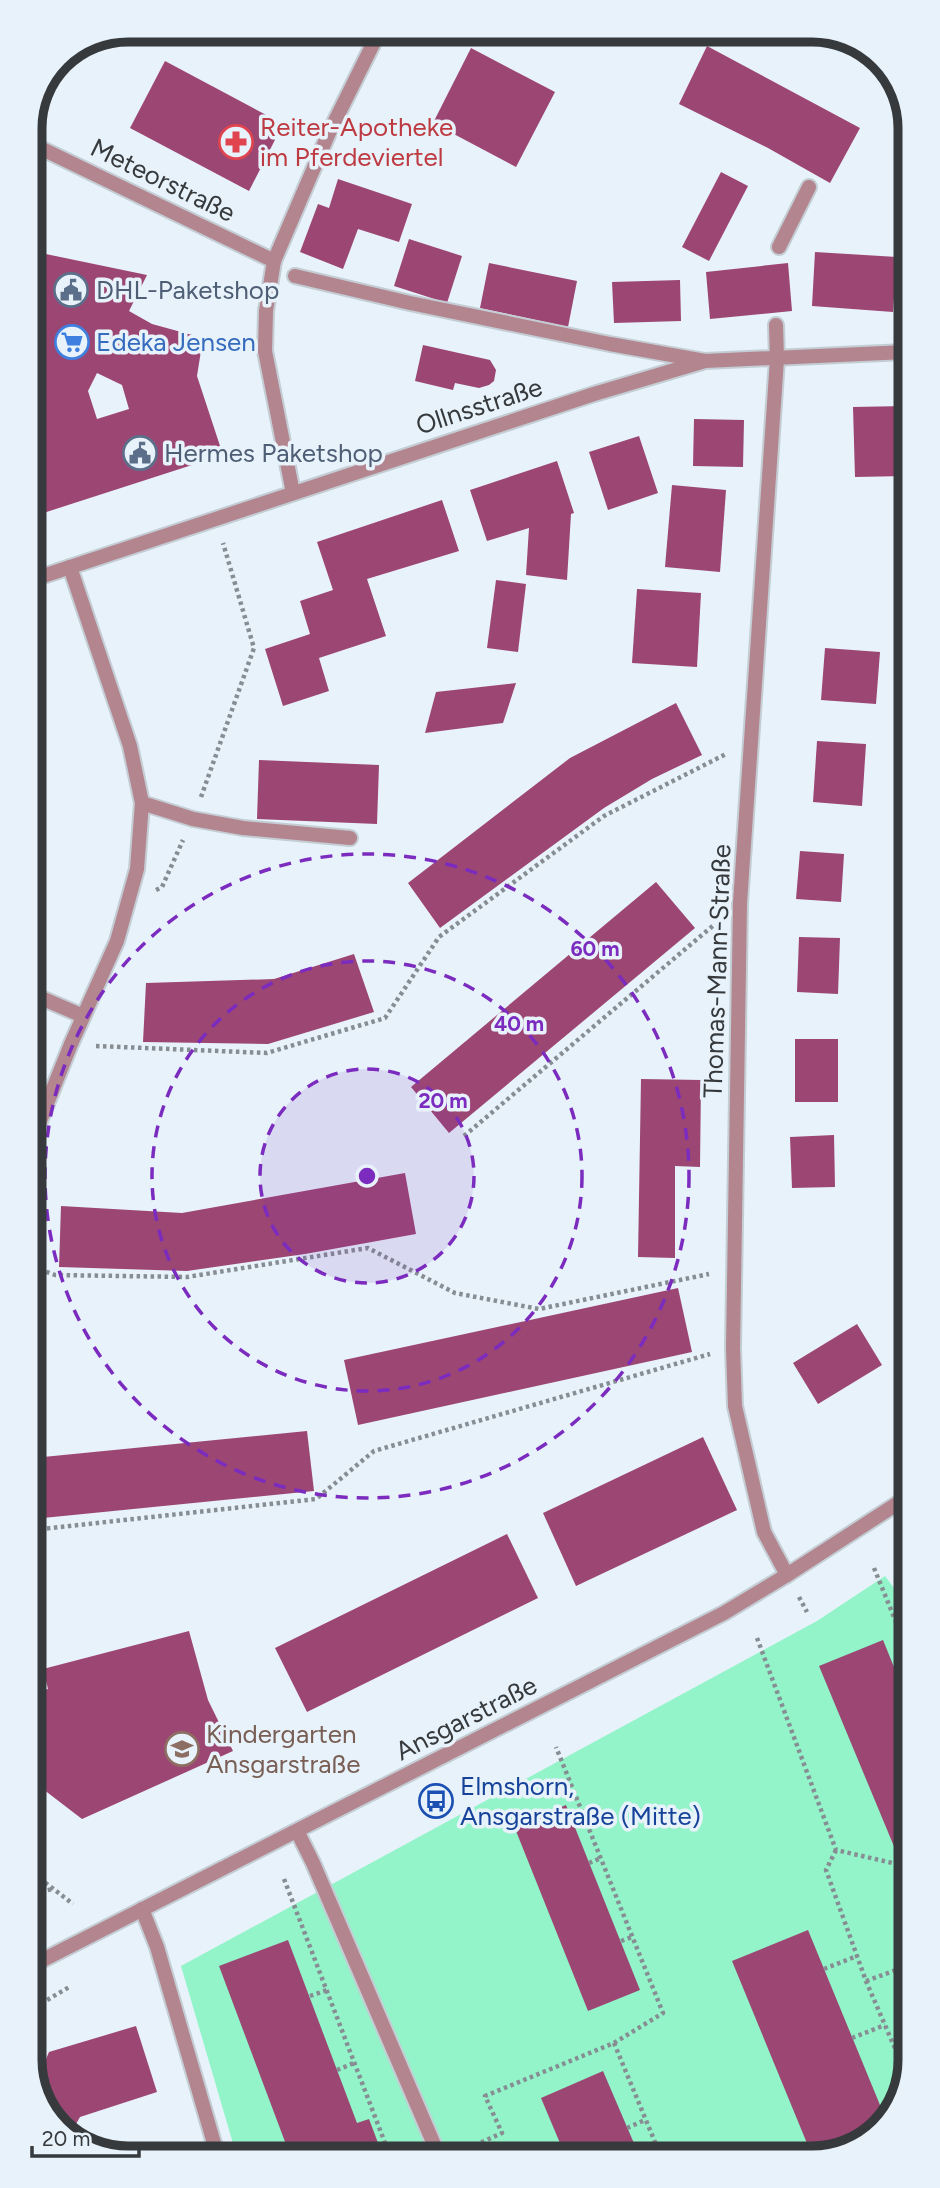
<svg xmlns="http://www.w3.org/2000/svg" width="940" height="2188" viewBox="0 0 940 2188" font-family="Figtree,sans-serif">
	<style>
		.green { fill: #92f4c8 }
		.building { fill: #9c4674; fill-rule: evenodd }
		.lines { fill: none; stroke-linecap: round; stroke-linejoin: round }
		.service-casing { stroke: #c4cdd4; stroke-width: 18 }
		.minor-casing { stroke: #c4cdd4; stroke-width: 18 }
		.tertiary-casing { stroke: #c4cdd4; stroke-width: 18 }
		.path { stroke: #878e93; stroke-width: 4.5; stroke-dasharray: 3.5 3.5; stroke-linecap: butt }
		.service { stroke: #b3858f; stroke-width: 14 }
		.minor { stroke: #b3858f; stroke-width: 14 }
		.tertiary { stroke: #b3858f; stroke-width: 14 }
		.ring { fill: none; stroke: #7b2cbf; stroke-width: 3.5; stroke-dasharray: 12 9 }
		.labels { text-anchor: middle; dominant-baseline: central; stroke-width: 7; stroke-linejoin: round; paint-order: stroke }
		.health-label { font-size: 26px; fill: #be3a42; stroke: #e8f2fa; text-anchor: start }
		.street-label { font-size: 26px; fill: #363a3d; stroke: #e8f2fa }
		.service-label { font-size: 26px; fill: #4e5e75; stroke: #e8f2fa; text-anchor: start }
		.shop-label { font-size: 26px; fill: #366cbe; stroke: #e8f2fa; text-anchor: start }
		.education-label { font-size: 26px; fill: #785e54; stroke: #e8f2fa; text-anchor: start }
		.transit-label { font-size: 26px; fill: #164399; stroke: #e8f2fa; text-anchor: start }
		.rim { fill: none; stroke: #363a3d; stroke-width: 9 }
		.centre { fill: #7b2cbf; stroke: #e8f2fa; stroke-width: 3.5 }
		.ring-label { font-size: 21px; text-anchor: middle; font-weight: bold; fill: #7b2cbf; stroke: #e8f2fa; stroke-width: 7; stroke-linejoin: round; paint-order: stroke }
	</style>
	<rect width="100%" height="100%" fill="#e8f2fa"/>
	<!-- green -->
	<path class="green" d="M885,1576L909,1608L910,2061L890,2120L843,2153L237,2157L181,1966L817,1621Z"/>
	<!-- building -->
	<g class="building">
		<path d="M707,46L860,128L830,183L768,148L679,104Z"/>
		<path d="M471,48L555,92L516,167L433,123Z"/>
		<path d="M165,61L283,124L249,191L130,128Z"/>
		<path d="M721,172L748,186L709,261L682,247Z"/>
		<path d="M338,179L412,204L399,242L358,229L343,269L300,252L318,204L329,208Z"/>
		<path d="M409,239L462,256L447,303L394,286Z"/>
		<path d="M815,252L897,257L893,312L812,306Z"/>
		<path d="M41,253L147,275L129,311L152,324L203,338L197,376L223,455L31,517L30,279ZM97,373L122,385L129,409L97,419L88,391Z"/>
		<path d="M489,263L577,281L568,327L480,308Z"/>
		<path d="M788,263L792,311L710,319L706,272Z"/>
		<path d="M680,280L681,321L614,323L612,282Z"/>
		<path d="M423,345L490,360L496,370L494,381L489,385L479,388L455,383L453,390L415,381Z"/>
		<path d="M906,406V476L855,477L853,407Z"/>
		<path d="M694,419L744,420L743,467L693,466Z"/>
		<path d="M639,436L658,493L608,510L589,452Z"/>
		<path d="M557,461L574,513L571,514L567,580L526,575L529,528L487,541L470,490Z"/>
		<path d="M672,485L726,490L720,572L665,567Z"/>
		<path d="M442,500L459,551L367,579L386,636L319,658L329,691L283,706L265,649L310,634L300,601L333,590L317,542Z"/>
		<path d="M496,580L526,584L518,652L487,648Z"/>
		<path d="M637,589L701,593L697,667L632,663Z"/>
		<path d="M825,648L880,652L876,704L821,700Z"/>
		<path d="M516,683L503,723L425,733L436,692Z"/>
		<path d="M676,703L702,755L652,779L604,808L440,928L408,883L570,758Z"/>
		<path d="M817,741L866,744L862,806L813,802Z"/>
		<path d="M259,760L379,765L377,824L257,819Z"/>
		<path d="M800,851L844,854L841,902L796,899Z"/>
		<path d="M656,882L695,928L449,1133L411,1087Z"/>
		<path d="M799,937L840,938L838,994L797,992Z"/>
		<path d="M354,954L374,1012L268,1044L143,1042L146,983L274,979Z"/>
		<rect x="795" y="1039" width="43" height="63"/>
		<path d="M641,1079L701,1080L700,1167L675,1166V1258L638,1257Z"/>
		<path d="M834,1135L835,1187L792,1188L790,1137Z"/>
		<path d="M405,1173L416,1234L305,1254L187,1271L59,1267L61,1206L182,1213Z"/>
		<path d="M678,1288L692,1352L358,1425L344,1360Z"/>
		<path d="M857,1324L882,1365L818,1404L793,1363Z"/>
		<path d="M307,1431L314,1491L33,1519V1458Z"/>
		<path d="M703,1437L737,1510L576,1586L543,1513Z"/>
		<path d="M507,1534L538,1598L307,1712L275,1648Z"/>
		<path d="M189,1631L208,1700L233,1751L82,1819L39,1786L34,1768V1692L48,1689L43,1669Z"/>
		<path d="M883,1640L909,1704L910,1851L898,1856L819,1666Z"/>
		<path d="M566,1805L640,1990L588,2011L514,1826Z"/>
		<path d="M808,1930L887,2122L843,2153H811L732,1961Z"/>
		<path d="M288,1940L357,2123L369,2119L383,2156L305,2157L302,2150L290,2155L219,1966Z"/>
		<path d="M136,2026L157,2092L80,2117L68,2138L35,2091V2085L49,2052Z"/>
		<path d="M603,2071L639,2155H565L541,2098Z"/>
	</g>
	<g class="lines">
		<!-- service casing -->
		<g class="service-casing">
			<g id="service">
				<path d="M779,247L809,187"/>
				<path d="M776,325L777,359"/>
				<path d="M142,803L193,819L243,828L350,838"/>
				<path d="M32,994L83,1016"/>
				<path d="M142,1909L157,1947L218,2157"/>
			</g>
		</g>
		<!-- minor casing -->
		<g class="minor-casing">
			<g id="minor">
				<path d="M30,143L274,261"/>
				<path d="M295,276L410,303L610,344L705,361L906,352"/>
				<path d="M777,359L740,903L733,1348L735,1406L764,1532L787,1575"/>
				<path d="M293,493L265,351L266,311L274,261L328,135L380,30"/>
				<path d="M31,580L594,394L705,361"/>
				<path d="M32,1141L71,1044L117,941L137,869L142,803L130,746L70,567"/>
				<path d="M297,1831L313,1863L439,2156"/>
			</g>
		</g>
		<!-- tertiary casing -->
		<g class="tertiary-casing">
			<path id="tertiary" d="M35,1964L724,1613L787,1575L909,1496"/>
		</g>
		<!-- path -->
		<g class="path">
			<path d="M201,797L254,648L223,543"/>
			<path d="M156,890L162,887L183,840"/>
			<path d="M96,1046L267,1053L385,1018L439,937L604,816L726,754"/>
			<path d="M464,1136L715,924"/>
			<path d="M33,1267L55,1275L187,1277L368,1248L455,1293L539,1309L709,1274"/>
			<path d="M33,1530L316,1499L374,1451L710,1354"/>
			<path d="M874,1568L909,1654"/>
			<path d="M799,1597L807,1612"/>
			<path d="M757,1638L836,1850L910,1867"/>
			<path d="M905,1693L909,1691"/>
			<path d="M34,1770H35"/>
			<path d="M836,1850L826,1870L866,1981L906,2074"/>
			<path d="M589,1863L601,1858"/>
			<path d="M34,1874L73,1904"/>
			<path d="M284,1879L390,2156"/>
			<path d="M34,1893L53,1889"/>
			<path d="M621,1941L632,1937"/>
			<path d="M824,1969L857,1956"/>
			<path d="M866,1981L910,1965"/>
			<path d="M310,1996L327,1990"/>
			<path d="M35,2007L71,1986"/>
			<path d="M852,2038L885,2025"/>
			<path d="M614,2043L660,2154"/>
			<path d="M337,2070L354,2063"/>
			<path d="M884,2115L893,2111"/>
			<path d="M627,2128L645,2120"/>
			<path d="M462,2151L502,2133L485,2096L614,2043L663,2013L556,1747"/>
		</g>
		<!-- service -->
		<use href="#service" class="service"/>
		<!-- minor -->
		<use href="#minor" class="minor"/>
		<!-- tertiary -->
		<use href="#tertiary" class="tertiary"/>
	</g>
	<!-- distance rings -->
	<circle cx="367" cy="1176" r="107" fill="#7b2cbf" fill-opacity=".12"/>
	<g class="ring">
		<circle cx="367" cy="1176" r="107"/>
		<circle cx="367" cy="1176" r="215"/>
		<circle cx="367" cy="1176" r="322"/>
	</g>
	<!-- icons -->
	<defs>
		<g id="pharmacy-ring" transform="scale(1.75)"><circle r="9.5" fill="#e8f2fa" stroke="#e0444e" stroke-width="1.5"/><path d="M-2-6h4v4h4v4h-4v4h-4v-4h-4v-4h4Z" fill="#e0444e"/></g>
		<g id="civic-ring" transform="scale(1.75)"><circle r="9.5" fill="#e8f2fa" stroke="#5c6f8a" stroke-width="1.5"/><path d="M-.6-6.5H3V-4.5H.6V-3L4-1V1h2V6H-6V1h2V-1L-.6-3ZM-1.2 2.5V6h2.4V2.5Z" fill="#5c6f8a"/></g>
		<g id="supermarket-ring" transform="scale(1.75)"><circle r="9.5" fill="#e8f2fa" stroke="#3f7fe0" stroke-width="1.5"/><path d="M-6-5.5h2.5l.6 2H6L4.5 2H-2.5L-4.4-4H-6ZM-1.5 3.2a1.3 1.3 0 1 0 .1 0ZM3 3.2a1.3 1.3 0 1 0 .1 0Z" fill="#3f7fe0"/></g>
		<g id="school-ring" transform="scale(1.75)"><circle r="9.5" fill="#e8f2fa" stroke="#8d6e63" stroke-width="1.5"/><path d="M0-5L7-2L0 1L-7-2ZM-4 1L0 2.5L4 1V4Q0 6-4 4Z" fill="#8d6e63"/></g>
		<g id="bus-ring" transform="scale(1.75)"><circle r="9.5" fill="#e8f2fa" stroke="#1a4fb4" stroke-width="1.5"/><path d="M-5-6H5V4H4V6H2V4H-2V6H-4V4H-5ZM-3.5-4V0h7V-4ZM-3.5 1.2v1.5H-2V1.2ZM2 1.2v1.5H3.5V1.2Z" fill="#1a4fb4"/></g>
	</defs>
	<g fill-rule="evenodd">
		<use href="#pharmacy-ring" x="236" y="142"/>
		<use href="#civic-ring" x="71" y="290"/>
		<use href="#supermarket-ring" x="72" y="342"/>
		<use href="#civic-ring" x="140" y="453"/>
		<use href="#school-ring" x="182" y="1749"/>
		<use href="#bus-ring" x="436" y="1801"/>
	</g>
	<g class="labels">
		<!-- health labels -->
		<g class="health-label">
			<text x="260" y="127">Reiter-Apotheke<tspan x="260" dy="30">im Pferdeviertel</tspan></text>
		</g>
		<!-- street labels -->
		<g class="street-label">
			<text transform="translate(163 180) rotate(26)">Meteorstraße</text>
			<text transform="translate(479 406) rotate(-18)">Ollnsstraße</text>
			<text transform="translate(717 971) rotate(-88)">Thomas-Mann-Straße</text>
			<text transform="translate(466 1718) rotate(-27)">Ansgarstraße</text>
		</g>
		<!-- service labels -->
		<g class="service-label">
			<text x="96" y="290">DHL-Paketshop</text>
			<text x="164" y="453">Hermes Paketshop</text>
		</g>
		<!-- shop labels -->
		<g class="shop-label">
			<text x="96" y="342">Edeka Jensen</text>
		</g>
		<!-- education labels -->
		<g class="education-label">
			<text x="206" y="1734">Kindergarten<tspan x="206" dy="30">Ansgarstraße</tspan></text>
		</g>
		<!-- transit labels -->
		<g class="transit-label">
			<text x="460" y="1786">Elmshorn,<tspan x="460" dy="30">Ansgarstraße (Mitte)</tspan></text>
		</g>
	</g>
	<!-- crop -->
	<path d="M0 0H940V2188H0ZM128 42H812A86 86 0 0 1 898 128V2060A86 86 0 0 1 812 2146H128A86 86 0 0 1 42 2060V128A86 86 0 0 1 128 42Z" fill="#e8f2fa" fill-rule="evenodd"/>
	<path class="rim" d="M128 42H812A86 86 0 0 1 898 128V2060A86 86 0 0 1 812 2146H128A86 86 0 0 1 42 2060V128A86 86 0 0 1 128 42Z"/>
	<circle cx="367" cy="1176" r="10" class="centre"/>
	<g class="ring-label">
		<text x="595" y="956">60 m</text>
		<text x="519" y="1031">40 m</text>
		<text x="443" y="1108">20 m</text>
	</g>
	<!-- scale -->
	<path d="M32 2146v10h107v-10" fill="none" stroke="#363a3d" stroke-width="3.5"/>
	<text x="42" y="2146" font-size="21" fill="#363a3d" stroke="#e8f2fa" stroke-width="5" paint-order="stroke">20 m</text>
</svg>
